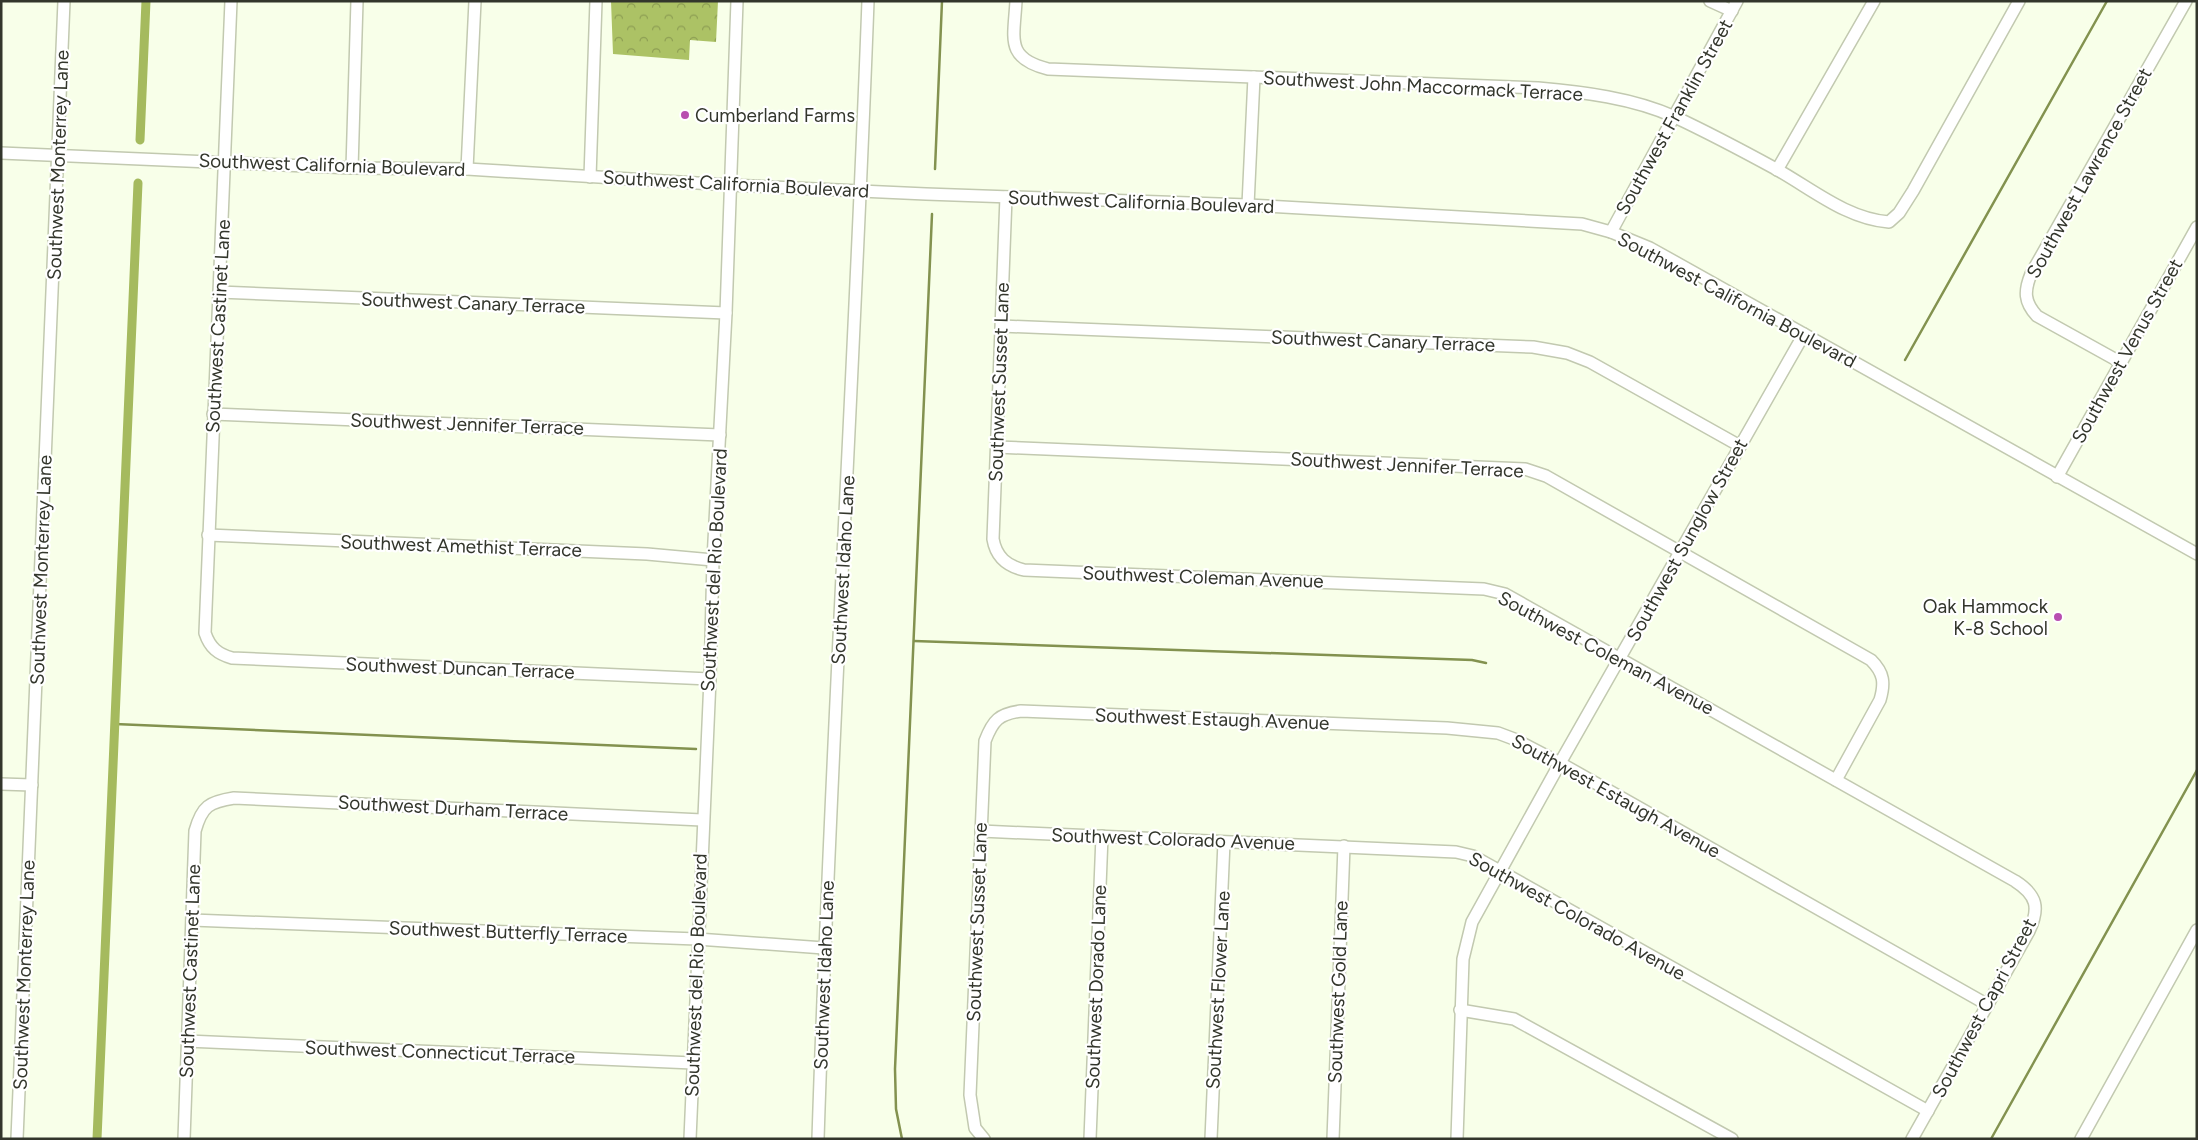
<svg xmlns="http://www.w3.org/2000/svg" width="2198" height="1140" viewBox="0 0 2198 1140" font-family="Figtree,sans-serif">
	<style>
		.forest { fill: url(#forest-crowns) }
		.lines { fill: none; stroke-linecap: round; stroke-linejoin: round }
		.stream { stroke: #83924f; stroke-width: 2.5 }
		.canal { stroke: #a5ba5e; stroke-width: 9 }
		.minor-casing { stroke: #c2c9b0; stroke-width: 14 }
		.minor { stroke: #fff; stroke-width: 11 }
		.poi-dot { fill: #b84eb0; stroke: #fff; stroke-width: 2 }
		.labels { text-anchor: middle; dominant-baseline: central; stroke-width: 4.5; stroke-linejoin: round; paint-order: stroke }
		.street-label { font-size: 19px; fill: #33362c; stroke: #fff }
		.poi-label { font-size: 19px; fill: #33362c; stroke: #fff; text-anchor: start }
	</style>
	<defs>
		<pattern id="forest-crowns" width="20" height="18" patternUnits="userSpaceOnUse" patternTransform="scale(1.25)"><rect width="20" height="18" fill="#acc265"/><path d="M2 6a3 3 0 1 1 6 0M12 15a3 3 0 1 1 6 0" fill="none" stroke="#8d9e53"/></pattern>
	</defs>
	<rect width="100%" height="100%" fill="#f8ffe9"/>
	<!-- forest -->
	<path class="forest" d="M611,1H718L716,42L690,40L689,60L613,54Z"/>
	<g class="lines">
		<!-- stream -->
		<g class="stream">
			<path d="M935,169L942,1"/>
			<path d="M1905,360L2107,1"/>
			<path d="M914,641L1472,660L1486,663"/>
			<path d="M115,724L696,749"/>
			<path d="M902,1139L896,1109L895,1069L932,214"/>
			<path d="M1991,1139L2197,770"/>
		</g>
		<!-- canal -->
		<g class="canal">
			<path d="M140,140L146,1"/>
			<path d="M97,1139L138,183"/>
		</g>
		<!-- minor casing -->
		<g class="minor-casing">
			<g id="minor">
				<path d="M231,1L205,633C210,648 218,654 232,658L710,679"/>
				<path d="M1016,1C1014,39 1005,58 1048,69L1538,88C1583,92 1633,98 1675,117C1709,133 1743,151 1776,169C1812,189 1847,219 1889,222L1899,213L1913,191L2019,1"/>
				<path d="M1710,1L1732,11"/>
				<path d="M1,153L352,168L467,169L730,185L926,194L1248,205L1582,224L1611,232L1650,248L2197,554"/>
				<path d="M352,168L357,1"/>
				<path d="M467,169L475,1"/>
				<path d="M1777,170L1874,1"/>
				<path d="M590,177L596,1"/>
				<path d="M1006,197L993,539C996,557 1007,566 1024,570L1484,589L1505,594L2015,881C2037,895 2040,908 2029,931L1912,1139"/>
				<path d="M1248,205L1254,77"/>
				<path d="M1611,232L1737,1"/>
				<path d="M219,292L726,313"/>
				<path d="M1002,326L1533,347L1567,353L1590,362L1740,446"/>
				<path d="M2120,362L2037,316C2024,302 2024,291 2031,274L2186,1"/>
				<path d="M213,414L720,435"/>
				<path d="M997,447L1525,469L1546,476L1871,660C1884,673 1885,683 1880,700L1836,780"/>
				<path d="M2057,477L2197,227"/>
				<path d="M208,535L647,554L713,560"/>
				<path d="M1,784L32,785"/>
				<path d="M981,831L1456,852L1473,856L1500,871L1928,1111"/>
				<path d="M192,920L697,939L824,948"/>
				<path d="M1460,1010L1514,1019L1732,1139"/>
				<path d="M187,1041L693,1063"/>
				<path d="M17,1139L64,1"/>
				<path d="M184,1139L195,831C202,806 209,802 234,798L702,820"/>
				<path d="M690,1139L710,679L713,560L726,313L737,1"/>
				<path d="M818,1139C830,759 854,381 868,1"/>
				<path d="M984,1139L975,1128L970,1095L985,741C993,720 999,714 1021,711L1447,728L1498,733L1514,739L1560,763L1988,1005"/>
				<path d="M1090,1139L1102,836"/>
				<path d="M1211,1139L1224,842"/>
				<path d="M1333,1139L1344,846"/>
				<path d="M1457,1139L1463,959L1472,922L1560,763L1804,334"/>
				<path d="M2081,1139L2197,930"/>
			</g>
		</g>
		<!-- minor -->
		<use href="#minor" class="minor"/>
	</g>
	<!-- markers -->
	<g class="poi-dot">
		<circle cx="685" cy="115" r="5"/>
		<circle cx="2058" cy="617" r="5"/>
	</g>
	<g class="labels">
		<!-- street labels -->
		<g class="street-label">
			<text transform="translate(1423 86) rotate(3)">Southwest John Maccormack Terrace</text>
			<text transform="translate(1674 117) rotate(-61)">Southwest Franklin Street</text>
			<text transform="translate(58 165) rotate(-88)">Southwest Monterrey Lane</text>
			<text transform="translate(332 165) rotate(2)">Southwest California Boulevard</text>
			<text transform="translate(2089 173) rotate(-61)">Southwest Lawrence Street</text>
			<text transform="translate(736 184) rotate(3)">Southwest California Boulevard</text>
			<text transform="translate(1141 202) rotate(2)">Southwest California Boulevard</text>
			<text transform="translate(1737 300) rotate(28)">Southwest California Boulevard</text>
			<text transform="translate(473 303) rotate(2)">Southwest Canary Terrace</text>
			<text transform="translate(218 326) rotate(-87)">Southwest Castinet Lane</text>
			<text transform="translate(1383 341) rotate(2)">Southwest Canary Terrace</text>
			<text transform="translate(2127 351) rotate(-61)">Southwest Venus Street</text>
			<text transform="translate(999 382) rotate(-88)">Southwest Susset Lane</text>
			<text transform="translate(467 424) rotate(2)">Southwest Jennifer Terrace</text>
			<text transform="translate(1407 465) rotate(3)">Southwest Jennifer Terrace</text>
			<text transform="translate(1687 540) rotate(-61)">Southwest Sunglow Street</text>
			<text transform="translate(461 546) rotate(2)">Southwest Amethist Terrace</text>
			<text transform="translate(41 570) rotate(-88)">Southwest Monterrey Lane</text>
			<text transform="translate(714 570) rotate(-87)">Southwest del Rio Boulevard</text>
			<text transform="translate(843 570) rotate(-87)">Southwest Idaho Lane</text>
			<text transform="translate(1203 577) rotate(2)">Southwest Coleman Avenue</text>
			<text transform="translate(1606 653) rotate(28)">Southwest Coleman Avenue</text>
			<text transform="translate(460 668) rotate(2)">Southwest Duncan Terrace</text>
			<text transform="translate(1212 719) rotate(2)">Southwest Estaugh Avenue</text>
			<text transform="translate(1616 796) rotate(29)">Southwest Estaugh Avenue</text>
			<text transform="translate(453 808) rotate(3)">Southwest Durham Terrace</text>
			<text transform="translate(1173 839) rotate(2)">Southwest Colorado Avenue</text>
			<text transform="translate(1577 916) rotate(29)">Southwest Colorado Avenue</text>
			<text transform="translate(977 922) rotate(-88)">Southwest Susset Lane</text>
			<text transform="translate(508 932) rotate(2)">Southwest Butterfly Terrace</text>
			<text transform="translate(190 971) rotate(-88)">Southwest Castinet Lane</text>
			<text transform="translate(24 975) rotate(-88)">Southwest Monterrey Lane</text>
			<text transform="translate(696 975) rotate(-88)">Southwest del Rio Boulevard</text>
			<text transform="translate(824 975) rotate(-88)">Southwest Idaho Lane</text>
			<text transform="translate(1096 987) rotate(-88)">Southwest Dorado Lane</text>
			<text transform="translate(1218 990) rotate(-87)">Southwest Flower Lane</text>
			<text transform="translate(1338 992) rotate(-88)">Southwest Gold Lane</text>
			<text transform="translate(1984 1008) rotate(-62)">Southwest Capri Street</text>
			<text transform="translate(440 1052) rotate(2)">Southwest Connecticut Terrace</text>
		</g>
		<!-- poi labels -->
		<g class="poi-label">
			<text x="695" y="115">Cumberland Farms</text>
			<text x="2048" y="606" text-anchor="end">Oak Hammock<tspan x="2048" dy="22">K-8 School</tspan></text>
		</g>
	</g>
	<!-- border -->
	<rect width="2198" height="1140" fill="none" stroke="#33362c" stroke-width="5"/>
</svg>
